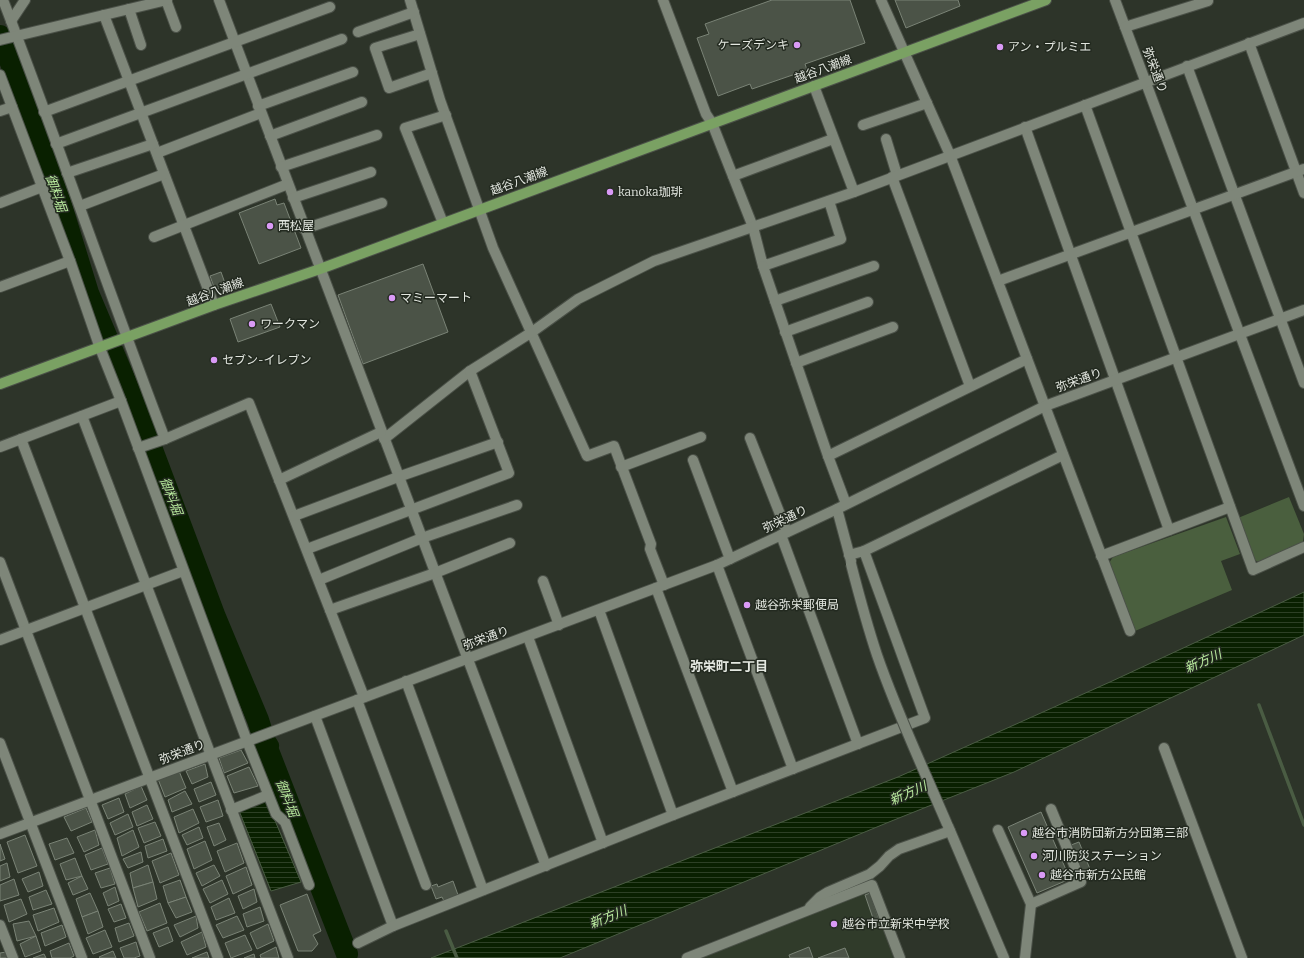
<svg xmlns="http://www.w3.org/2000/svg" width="1304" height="958" viewBox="0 0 1304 958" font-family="Bitter,'Noto Sans JP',serif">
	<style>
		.built { fill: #303b2a }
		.park { fill: #4a5f3e }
		.water { fill: url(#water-rules); stroke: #4a5c43 }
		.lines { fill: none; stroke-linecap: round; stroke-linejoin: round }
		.stream { stroke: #4a5c43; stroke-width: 3.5 }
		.river { stroke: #092000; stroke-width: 22 }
		.building { fill: #4b5347; stroke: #7a8376 }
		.minor-casing { stroke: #4b5148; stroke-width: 12 }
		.major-casing { stroke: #4b5148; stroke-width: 12 }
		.minor { stroke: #7e8679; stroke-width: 10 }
		.major { stroke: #7aa163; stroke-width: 10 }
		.minor-bridge-casing { stroke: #4b5148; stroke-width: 12; stroke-linecap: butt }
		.minor-bridge { stroke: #7e8679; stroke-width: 10 }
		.poi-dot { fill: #da9af6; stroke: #232a20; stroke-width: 1.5 }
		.labels { text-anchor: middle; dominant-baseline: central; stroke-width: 3; stroke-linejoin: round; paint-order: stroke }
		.poi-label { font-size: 12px; fill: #e3e7e0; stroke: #232a20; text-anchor: start }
		.street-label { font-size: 12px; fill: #e3e7e0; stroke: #232a20 }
		.water-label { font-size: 13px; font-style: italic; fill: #b8ea9d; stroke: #232a20 }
		.neighbourhood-label { font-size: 13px; font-weight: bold; fill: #e3e7e0; stroke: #232a20 }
	</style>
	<defs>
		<pattern id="water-rules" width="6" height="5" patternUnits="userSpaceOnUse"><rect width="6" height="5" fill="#092000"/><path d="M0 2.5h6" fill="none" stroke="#2d4025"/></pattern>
	</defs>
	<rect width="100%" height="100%" fill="#2d3429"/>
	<!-- built -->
	<path class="built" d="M870,890L895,958H701Z"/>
	<!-- park -->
	<g class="park">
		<path d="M1289,497L1304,534L1303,542L1259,562L1254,560L1238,518Z"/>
		<path d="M1226,517L1240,554L1221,561L1232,590L1135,631L1109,563L1113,557Z"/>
	</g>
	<!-- water -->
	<g class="water">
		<path d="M1304,592V635L1014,772L889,822L560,958H431L898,777L1110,682Z"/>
		<path d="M265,797L301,882L271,891L238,808Z"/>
	</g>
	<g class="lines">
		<!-- stream -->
		<g class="stream">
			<path d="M1259,705L1304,825"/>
			<path d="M446,931L457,958"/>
		</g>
		<!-- river -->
		<path class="river" d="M0,36L11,63L59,199L88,293L136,407L215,617L258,720L265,742L268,746L267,748L347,954"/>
	</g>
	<!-- building -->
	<g class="building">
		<path d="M772,0H850L865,43L805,64L807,70L752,89L750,84L718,96L697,38L709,34L705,24Z"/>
		<path d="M895,0H958L960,6L906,28Z"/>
		<path d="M275,199L277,205L284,203L301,248L259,264L239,213Z"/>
		<path d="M423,264L448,332L363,364L338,295Z"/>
		<path d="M221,272L226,286L215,290L210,276Z"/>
		<path d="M271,304L280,327L238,342L230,319Z"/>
		<path d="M241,750L248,763L224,773L219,758Z"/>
		<path d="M205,764L208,777L192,784L186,771Z"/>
		<path d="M249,767L258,786L234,793L227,776Z"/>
		<path d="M179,771L186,788L165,797L158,779Z"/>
		<path d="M211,782L216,795L199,802L194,789Z"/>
		<path d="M141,786L147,800L130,808L125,794Z"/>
		<path d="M185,791L192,804L172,812L168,800Z"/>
		<path d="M119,798L124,812L108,819L102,805Z"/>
		<path d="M218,800L223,816L206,822L200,807Z"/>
		<path d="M147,805L153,819L137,826L132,812Z"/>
		<path d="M86,808L92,822L71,831L64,817Z"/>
		<path d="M193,809L199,823L179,833L174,817Z"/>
		<path d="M1041,812L1070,879L1037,893L1008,827Z"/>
		<path d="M128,814L133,827L115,835L110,823Z"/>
		<path d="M155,822L161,836L144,843L138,828Z"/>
		<path d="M219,823L226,840L214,846L207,827Z"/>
		<path d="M199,827L203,838L187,845L182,835Z"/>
		<path d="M95,830L99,845L84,852L77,837Z"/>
		<path d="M133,830L139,847L122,856L117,838Z"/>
		<path d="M25,835L37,866L18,873L7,842Z"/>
		<path d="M67,838L74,853L55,860L49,844Z"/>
		<path d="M163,839L167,851L148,858L145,846Z"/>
		<path d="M205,841L212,860L194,869L187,849Z"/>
		<path d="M1079,842L1090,869L1081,873L1071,845Z"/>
		<path d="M237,843L244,863L225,872L217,851Z"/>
		<path d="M0,844L5,859L0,861Z"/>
		<path d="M102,848L108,864L91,870L85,855Z"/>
		<path d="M141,852L143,862L128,868L123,859Z"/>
		<path d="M171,853L179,875L160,883L152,861Z"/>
		<path d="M75,858L82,876L66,880L60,864Z"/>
		<path d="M7,863L10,877L0,881V866Z"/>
		<path d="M148,865L153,882L133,888L130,873Z"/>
		<path d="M214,865L220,876L202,886L196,873Z"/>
		<path d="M246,867L252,885L233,894L226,876Z"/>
		<path d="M110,868L115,884L101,888L95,873Z"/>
		<path d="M39,872L43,886L28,892L22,879Z"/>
		<path d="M82,876L88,889L73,895L68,883Z"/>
		<path d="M14,879L19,895L0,901V885Z"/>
		<path d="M180,880L186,897L168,903L163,886Z"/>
		<path d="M222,880L228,894L210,903L203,889Z"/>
		<path d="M453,881L458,895L444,901L442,897L436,899L431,886L437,884L438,887Z"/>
		<path d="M153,882L157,899L138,907L133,888Z"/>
		<path d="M115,887L119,901L108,906L103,893Z"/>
		<path d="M254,889L257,902L243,909L238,896Z"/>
		<path d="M46,890L52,904L33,910L29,897Z"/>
		<path d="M90,893L98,911L82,917L76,899Z"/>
		<path d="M870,893L881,925L876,927L865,895Z"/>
		<path d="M307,894L321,931L313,935L318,944L312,951H298L280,905Z"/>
		<path d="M186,897L192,912L176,918L168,903Z"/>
		<path d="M229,898L235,913L216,920L211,907Z"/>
		<path d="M21,899L27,914L9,922L4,905Z"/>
		<path d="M160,903L167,923L147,931L139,912Z"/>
		<path d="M121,904L126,918L114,922L108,909Z"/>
		<path d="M260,907L264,921L247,927L243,914Z"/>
		<path d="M54,908L59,922L38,931L33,915Z"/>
		<path d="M98,911L103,927L88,934L82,917Z"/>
		<path d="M196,916L198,928L180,937L174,925Z"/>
		<path d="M237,916L244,930L223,938L216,925Z"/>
		<path d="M29,921L36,936L17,941L13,924Z"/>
		<path d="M129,923L134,936L119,942L115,928Z"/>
		<path d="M268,924L274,941L257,949L250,933Z"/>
		<path d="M62,925L66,937L45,946L41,933Z"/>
		<path d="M168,927L173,941L159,947L153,933Z"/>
		<path d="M105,930L112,947L93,954L86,938Z"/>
		<path d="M202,932L206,947L187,955L181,942Z"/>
		<path d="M245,935L252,950L231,958L225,943Z"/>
		<path d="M36,936L41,951L25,957L20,944Z"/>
		<path d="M136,942L140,956L134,958H124L120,948Z"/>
		<path d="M69,943L74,956L70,958H52L50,951Z"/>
		<path d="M276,947L279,958H261L260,955Z"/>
		<path d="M809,947L813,958H790L789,955Z"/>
		<path d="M845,948L849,958H818Z"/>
		<path d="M113,951L116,958H100L99,957Z"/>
		<path d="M6,952L8,958H0V953Z"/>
		<path d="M207,952L209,958H192Z"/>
		<path d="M44,954L46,958H33Z"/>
		<path d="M254,954L255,958H244Z"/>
	</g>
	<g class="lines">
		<!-- minor casing -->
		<g class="minor-casing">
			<g id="minor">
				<path d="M3,0C59,145 109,293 165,439"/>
				<path d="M166,0L176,27"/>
				<path d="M219,0L546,866"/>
				<path d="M410,0L440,100L493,248L587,456L614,446L651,544L650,549L664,585"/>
				<path d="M663,0L706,114L712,123L753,227L763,266L841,239L829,201"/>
				<path d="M881,0L950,155L1130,631"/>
				<path d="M1115,0L1304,506"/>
				<path d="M129,9L141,45"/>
				<path d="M104,15L214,305"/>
				<path d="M11,21L25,0"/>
				<path d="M1125,27L1208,1"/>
				<path d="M358,32L414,12"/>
				<path d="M420,34L375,48L389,88L432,73"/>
				<path d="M0,40L167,0"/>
				<path d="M1249,43L1304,193"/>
				<path d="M1187,66L1304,383"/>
				<path d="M0,75L70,261L100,348L121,401L247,741L276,814L285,822L309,885"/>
				<path d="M814,86L854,192"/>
				<path d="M1085,105L1253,570L1304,547"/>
				<path d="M258,106L353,72"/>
				<path d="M0,111L12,107"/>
				<path d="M44,112L330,7"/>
				<path d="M863,125L927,103"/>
				<path d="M1025,127L1169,530"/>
				<path d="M270,136L362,102"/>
				<path d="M886,139L897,175"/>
				<path d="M56,144L342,39"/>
				<path d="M157,153L261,113"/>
				<path d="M281,167L377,135"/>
				<path d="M67,173L153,144"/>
				<path d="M733,176L833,139"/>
				<path d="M892,177L970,386"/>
				<path d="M293,198L371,172"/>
				<path d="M0,203L42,187"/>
				<path d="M80,206L164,174"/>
				<path d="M443,223L405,128L446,115"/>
				<path d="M304,229L382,203"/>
				<path d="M154,237L288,184"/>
				<path d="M763,266L828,456L846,504"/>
				<path d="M998,281L1304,169"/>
				<path d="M0,287L70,261"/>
				<path d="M775,301L874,266"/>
				<path d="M785,332L868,302"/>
				<path d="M796,363L893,327"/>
				<path d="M82,416L288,958"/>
				<path d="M750,438L787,532"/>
				<path d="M21,439L218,958"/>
				<path d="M384,439L470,371L532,332L578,299L654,261L854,192L1304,23"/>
				<path d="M0,447L121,401"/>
				<path d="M138,448L165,439L249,403L364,697"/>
				<path d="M828,456L1027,359"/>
				<path d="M693,460L730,559"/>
				<path d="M621,467L701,437"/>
				<path d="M279,480L381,432"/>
				<path d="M837,509L851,561"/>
				<path d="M294,516L398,477L498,442"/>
				<path d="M781,535L858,744"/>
				<path d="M307,549L509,473L470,371"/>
				<path d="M849,555L864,551L1063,455"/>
				<path d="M1101,556L1230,507"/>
				<path d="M0,562L150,958"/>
				<path d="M717,565L793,769"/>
				<path d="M319,580L422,538L517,505"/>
				<path d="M543,581L559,625"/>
				<path d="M656,588L733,792"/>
				<path d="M330,610L435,573L510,543"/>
				<path d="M599,610L673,815"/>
				<path d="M528,637L603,843"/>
				<path d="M0,640L183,571"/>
				<path d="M406,681L483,890"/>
				<path d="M357,700L426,885"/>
				<path d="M315,716L393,926"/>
				<path d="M0,743L82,958"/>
				<path d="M1164,748L1242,958"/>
				<path d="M231,810L268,795"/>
				<path d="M948,826L1004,958"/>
				<path d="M998,830L1031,904L1025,958"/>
				<path d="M0,834L717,565L837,509L1045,406L1304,310"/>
				<path d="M1031,904L1081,882L1051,809"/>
				<path d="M810,907L820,897L828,892L870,874L880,866L889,856L899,849L950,831"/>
				<path d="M0,925L13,958"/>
				<path d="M358,943L393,926L673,815L925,718L864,551"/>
				<path d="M687,958L872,885L900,958"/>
			</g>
		</g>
		<!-- major casing -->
		<g class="major-casing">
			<path id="major" d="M0,384L214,305L320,269L1046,0"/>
		</g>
		<!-- minor -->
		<use href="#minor" class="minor"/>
		<!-- major -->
		<use href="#major" class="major"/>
		<!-- minor-bridge casing -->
		<g class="minor-bridge-casing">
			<path id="minor-bridge" d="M851,564C859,595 867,625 877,655C897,713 923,768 947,824"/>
		</g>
		<!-- minor-bridge -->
		<use href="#minor-bridge" class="minor-bridge"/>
	</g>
	<!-- markers -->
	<g class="poi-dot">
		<circle cx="797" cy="45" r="4"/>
		<circle cx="1000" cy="47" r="4"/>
		<circle cx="610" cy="192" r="4"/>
		<circle cx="270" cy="226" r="4"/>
		<circle cx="392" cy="298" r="4"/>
		<circle cx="252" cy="324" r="4"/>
		<circle cx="214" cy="360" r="4"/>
		<circle cx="747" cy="605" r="4"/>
		<circle cx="1024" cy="833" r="4"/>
		<circle cx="1034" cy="856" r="4"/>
		<circle cx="1042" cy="875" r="4"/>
		<circle cx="834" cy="924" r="4"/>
	</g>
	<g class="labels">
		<!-- poi labels -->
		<g class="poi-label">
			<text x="789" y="45" text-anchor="end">ケーズデンキ</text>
			<text x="1008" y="47">アン・プルミエ</text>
			<text x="618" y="192">kanoka珈琲</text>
			<text x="278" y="226">西松屋</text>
			<text x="400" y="298">マミーマート</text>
			<text x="260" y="324">ワークマン</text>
			<text x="222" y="360">セブン-イレブン</text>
			<text x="755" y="605">越谷弥栄郵便局</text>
			<text x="1032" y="833">越谷市消防団新方分団第三部</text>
			<text x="1042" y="856">河川防災ステーション</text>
			<text x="1050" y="875">越谷市新方公民館</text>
			<text x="842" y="924">越谷市立新栄中学校</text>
		</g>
		<!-- street labels -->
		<g class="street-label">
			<text transform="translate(823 69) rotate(-20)">越谷八潮線</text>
			<text transform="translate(1155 70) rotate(69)">弥栄通り</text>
			<text transform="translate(519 181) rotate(-20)">越谷八潮線</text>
			<text transform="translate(215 292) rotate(-20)">越谷八潮線</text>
			<text transform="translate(1079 380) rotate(-20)">弥栄通り</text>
			<text transform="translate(785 519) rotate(-25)">弥栄通り</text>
			<text transform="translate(486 638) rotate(-20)">弥栄通り</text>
			<text transform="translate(182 752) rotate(-21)">弥栄通り</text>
		</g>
		<!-- water labels -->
		<g class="water-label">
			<text transform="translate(56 193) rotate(71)">御料堀</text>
			<text transform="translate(171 496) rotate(69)">御料堀</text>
			<text transform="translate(1203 661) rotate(-24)">新方川</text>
			<text transform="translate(908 793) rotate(-24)">新方川</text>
			<text transform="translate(287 798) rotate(69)">御料堀</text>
			<text transform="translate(608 917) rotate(-22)">新方川</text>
		</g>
		<!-- neighbourhood labels -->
		<g class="neighbourhood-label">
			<text x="729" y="666">弥栄町二丁目</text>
		</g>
	</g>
</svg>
